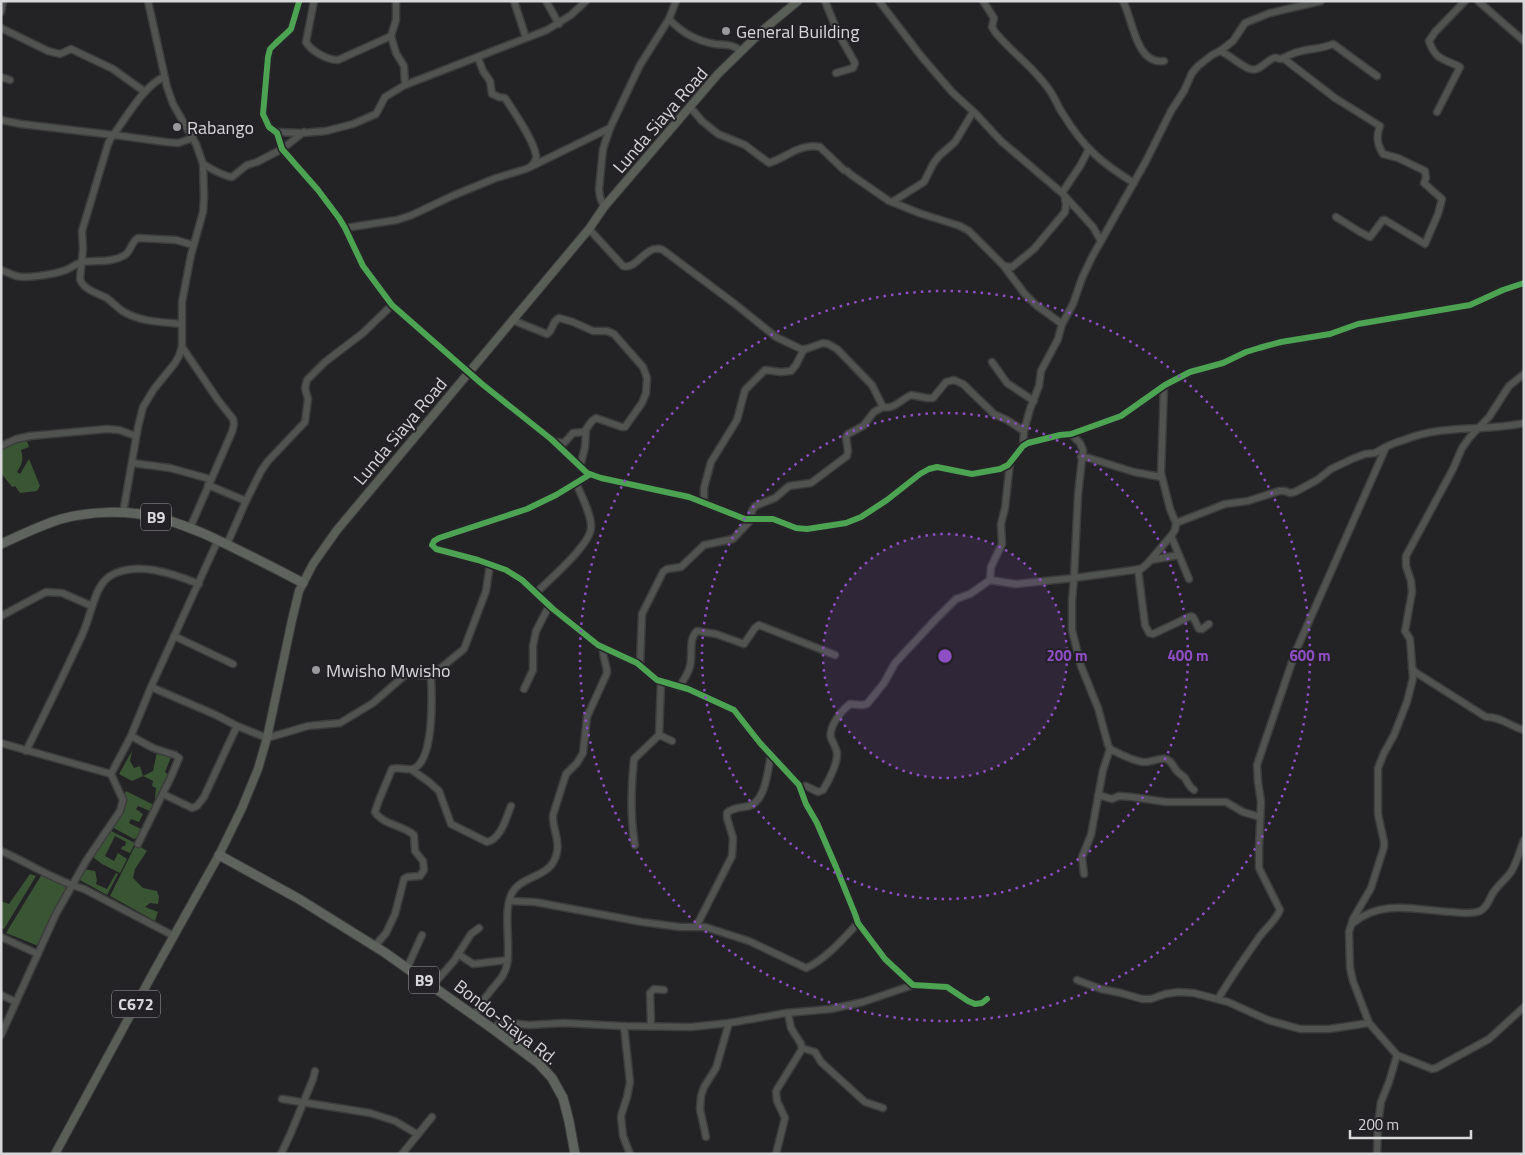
<svg xmlns="http://www.w3.org/2000/svg" width="1525" height="1155" viewBox="0 0 1525 1155" font-family="'Titillium Web',sans-serif">
	<style>
		.forest { fill: #3a5533 }
		.lines { fill: none; stroke-linecap: round; stroke-linejoin: round }
		.minor-casing { stroke: #3c3c3d; stroke-width: 9 }
		.major-casing { stroke: #3c3c3d; stroke-width: 10 }
		.highway-casing { stroke: #3c3c3d; stroke-width: 11 }
		.minor { stroke: #505350; stroke-width: 6 }
		.major { stroke: #595e57; stroke-width: 8 }
		.highway { stroke: #5f635d; stroke-width: 9 }
		.cycleway-casing { stroke: #232126; stroke-width: 9 }
		.cycleway { stroke: #4ca352; stroke-width: 6 }
		.ring { fill: none; stroke: #8e4ec4; stroke-width: 2.5; stroke-dasharray: 2.5 5 }
		.poi-dot { fill: #99989b; stroke: #232126; stroke-width: 2 }
		.labels { text-anchor: middle; dominant-baseline: central; stroke-width: 4; stroke-linejoin: round; paint-order: stroke }
		.shield { fill: #232126; stroke: #a2a0a4; stroke-width: 1 }
		.shield-label { font-size: 16px; font-weight: bold; fill: #d8d7da }
		.poi-label { font-size: 18px; fill: #d8d7da; stroke: #232126; text-anchor: start }
		.street-label { font-size: 18px; fill: #d8d7da; stroke: #232126 }
		.centre { fill: #8e4ec4; stroke: #232126; stroke-width: 2.5 }
		.ring-label { font-size: 15px; text-anchor: middle; font-weight: bold; fill: #8e4ec4; stroke: #232126; stroke-width: 4; stroke-linejoin: round; paint-order: stroke }
	</style>
	<rect width="100%" height="100%" fill="#232225"/>
	<!-- forest -->
	<g class="forest">
		<path d="M26,438L29,447L21,450C24,459 22,464 17,472L20,474L29,459L40,486L37,491L20,493L15,486L12,487L1,473V446Z"/>
		<path d="M132,751L130,761L134,768L140,766L143,776L153,771L157,752L171,757L165,772L169,775L157,800L155,798L156,788L152,786L153,781L143,776L132,781L119,774Z"/>
		<path d="M126,791L156,806L147,822L145,821L150,811L138,806L136,809L143,814L139,822L131,819L129,823L141,829L145,822L141,835L134,839L110,826Z"/>
		<path d="M111,831L135,843L130,853L121,849L123,846H125L126,842L115,836L105,856L114,861L118,853L127,859L120,873L102,864L94,858L96,848Z"/>
		<path d="M136,844L147,851L135,869L133,878L143,888L157,891L159,897L158,904L150,903L145,907L158,912L155,921L110,896Z"/>
		<path d="M84,869L95,871L97,880L96,884L107,889L116,873L118,874L107,895L78,879Z"/>
		<path d="M30,874L36,876L4,929L1,928V901L9,904Z"/>
		<path d="M42,874L68,887L41,947L6,933Z"/>
	</g>
	<g class="lines">
		<!-- minor casing -->
		<g class="minor-casing">
			<g id="minor">
				<path d="M314,1L306,42C311,51 327,60 338,60L391,36"/>
				<path d="M396,1V20L391,36L396,53L404,66L405,85"/>
				<path d="M514,1L526,38"/>
				<path d="M546,1L559,24"/>
				<path d="M825,1L838,33L855,63L853,68L836,73"/>
				<path d="M879,1L921,56L952,92L976,114L1001,141L1062,193L1093,227L1101,241"/>
				<path d="M983,1L994,18L992,27L995,32C1012,53 1035,68 1050,91C1055,98 1058,107 1063,114C1084,148 1100,162 1134,183"/>
				<path d="M1123,1C1133,20 1136,65 1164,61"/>
				<path d="M1478,1L1524,41"/>
				<path d="M299,2L291,29L275,44L270,49L268,57L263,114L269,127L277,133L282,149L318,190L339,218L345,228L363,266L392,305L482,384L551,439L587,473L601,478L689,497L745,519H773L796,528L807,529L846,523L861,517L887,500L920,474L929,469L937,467L972,474L1000,469L1008,465L1023,446L1028,443L1060,435L1071,434L1121,416L1165,385L1190,372L1223,363L1246,352L1259,348L1281,342L1330,334L1358,324L1470,305L1503,290L1524,283"/>
				<path d="M1,12L3,1"/>
				<path d="M669,19C681,32 697,41 715,44C725,45 733,44 741,51"/>
				<path d="M1,28L48,51L60,54L71,49L113,69L145,92"/>
				<path d="M1220,51L1233,41L1245,23L1270,13L1321,1"/>
				<path d="M478,58L483,71L490,81L492,94L499,97L505,98C514,112 533,139 536,155C537,159 535,162 532,165"/>
				<path d="M1283,58L1335,98L1380,126C1376,137 1377,144 1383,154L1398,158L1425,171L1426,178L1424,183L1442,199L1438,214L1425,244L1385,220H1383L1370,237L1360,232L1336,217"/>
				<path d="M1,77L10,80"/>
				<path d="M164,77C143,86 125,120 111,138L108,144L82,231L83,249L80,279C83,289 96,293 105,297C112,301 117,308 124,312C141,322 162,322 181,324"/>
				<path d="M690,107L702,121L718,134L745,145L769,163C786,158 799,143 820,147L844,170L847,171L850,174L889,201L892,202L924,182L933,164L939,156L955,142L973,112"/>
				<path d="M1437,112L1460,67C1443,58 1436,61 1429,41L1435,32L1465,1"/>
				<path d="M1,120L21,124L114,135L166,142L178,143L193,138"/>
				<path d="M275,132L303,133L326,131L353,124L376,114L385,97L405,85L547,30L571,15L586,1"/>
				<path d="M203,164C212,169 222,176 232,177L247,165L257,162L282,149L304,132"/>
				<path d="M1062,193L1080,166L1089,149"/>
				<path d="M892,202L919,213L960,226L969,231L1003,265L1024,293L1036,305L1062,324"/>
				<path d="M604,207L600,197L599,189L603,149L610,128L640,65L669,19L676,1"/>
				<path d="M345,228L397,220L412,215L452,196L496,178L526,169L610,128"/>
				<path d="M589,229L623,266C638,270 645,243 663,250L735,304L776,337L803,350L823,343L828,344L837,349L872,385L883,407C893,410 902,399 911,395L927,398H933L946,382L954,380L963,384L994,414L1007,420L1024,431"/>
				<path d="M1004,266L1012,267L1034,249L1065,212L1066,204L1065,199"/>
				<path d="M1,270C6,272 11,274 16,276C27,279 55,274 66,270C71,268 77,263 83,262C97,260 112,263 125,255C131,251 131,242 138,238L176,240L193,245"/>
				<path d="M512,320L547,334C553,331 552,321 559,318L573,322L593,331H607L614,334L643,367L647,378L646,393L642,403L625,427H622L596,418L592,421L584,432L573,433L564,443L556,442"/>
				<path d="M182,347L218,400L233,419L234,424L232,432L190,528"/>
				<path d="M992,362L1007,383L1034,401"/>
				<path d="M1524,374L1509,386L1489,417L1470,437L1462,448L1453,469L1406,556V566L1411,581L1412,592L1405,631L1410,639L1413,678L1407,702L1394,735L1384,753L1378,768V814L1384,842V847L1371,888L1353,919L1349,932L1350,968L1353,981L1369,1023L1397,1055L1432,1069L1436,1068L1489,1039L1524,1007"/>
				<path d="M1164,386L1161,473L1170,509L1176,523L1175,530L1171,536L1189,579"/>
				<path d="M1071,434L1080,443L1083,450L1078,495L1074,578L1072,601V630L1081,666L1098,708L1108,745L1110,749L1103,770L1091,835L1082,857L1084,874"/>
				<path d="M1,446L16,439L30,436L107,429L119,430L136,436"/>
				<path d="M1023,446L1024,431L1030,409L1039,386L1041,371L1058,339L1062,324L1073,304L1082,278L1092,257L1146,161L1171,111L1184,91L1192,73L1198,66L1212,55L1220,51C1230,55 1242,67 1250,69C1260,72 1265,61 1274,58C1278,57 1277,59 1281,59C1285,58 1288,55 1292,54C1305,48 1320,50 1333,44L1377,76"/>
				<path d="M1081,457L1089,458L1134,472L1161,477"/>
				<path d="M132,463L170,468L210,479"/>
				<path d="M580,467L585,447L586,430"/>
				<path d="M589,475L556,495L527,509L439,538L434,541L432,545L436,549L478,560L506,570L522,580L553,609L598,645L637,663L657,680L688,689L734,710L760,743L799,785L806,804L817,823L836,867L855,914L858,923L885,959L913,985L947,987L968,1001L975,1004L982,1003L987,999"/>
				<path d="M208,485L246,501"/>
				<path d="M704,503V488L711,462L737,420L745,390L765,370L781,372L791,371L796,365L804,349"/>
				<path d="M123,513L138,427L143,407L154,389L175,363L179,356L182,347V302L191,255L203,212L204,196L203,164L196,144L173,104L167,87L148,1"/>
				<path d="M1176,523L1225,504L1248,501L1279,491H1285L1290,493L1295,492L1317,480L1331,469L1352,459L1365,454L1375,453L1386,447"/>
				<path d="M227,544L246,501L261,471L268,461L305,422L308,399L305,388L307,380L325,362L363,333L392,305"/>
				<path d="M1151,560L1179,555"/>
				<path d="M1138,569L1145,625L1149,633L1153,634L1191,616L1193,617L1199,629H1202L1209,624"/>
				<path d="M990,580L991,567L1002,544L1001,524L1005,508L1010,463"/>
				<path d="M536,593C549,580 590,545 591,528C592,515 581,495 576,483"/>
				<path d="M1,616L46,592L62,593L92,606"/>
				<path d="M174,636L233,664"/>
				<path d="M640,665L642,614L663,572L667,569L681,567L704,545L733,539L751,520L752,511L755,506L775,498L789,486L811,483L847,456L848,451L846,437L848,434L863,426L874,412L883,407"/>
				<path d="M1412,668L1415,672L1486,717C1500,716 1511,727 1524,730"/>
				<path d="M661,682L659,735L672,741"/>
				<path d="M151,687L216,715L237,726L267,738L308,726L340,723L373,703L404,676L408,674L431,676L464,649L486,591L490,564"/>
				<path d="M679,687C684,680 688,674 690,666C693,655 688,639 697,631L716,634L744,644L755,628L759,625L835,655"/>
				<path d="M524,689L533,670V646L536,631L549,606"/>
				<path d="M131,736L153,748L175,755L179,758L171,777L138,844"/>
				<path d="M1,743L111,774L123,800L120,811L86,861L56,914L1,1035"/>
				<path d="M1110,749C1120,754 1132,761 1143,762C1150,763 1160,757 1166,759C1172,761 1173,766 1176,770C1178,773 1182,775 1185,778C1188,783 1189,787 1194,790"/>
				<path d="M26,751C43,717 60,683 76,648C81,638 86,627 89,616C94,602 97,585 110,576C136,560 174,574 199,584"/>
				<path d="M412,770L429,782L439,791L451,824L487,842C501,839 506,818 511,806"/>
				<path d="M111,774L131,736L151,687L218,540"/>
				<path d="M800,787L806,786L818,792L823,790C828,782 838,763 837,753C836,747 833,743 831,738C828,727 842,710 850,704L862,705L867,704L884,683L895,663L935,620L956,599L970,594L990,580L1015,584L1074,578L1141,569L1147,564L1171,536"/>
				<path d="M163,794L188,806L192,808L197,806L204,797L237,726"/>
				<path d="M1098,795L1112,799L1119,796L1132,797L1166,802H1226L1243,812L1260,817"/>
				<path d="M635,845C630,817 631,787 634,759L659,735"/>
				<path d="M1,851C29,863 55,881 84,889L174,936"/>
				<path d="M510,901L535,902L642,922L680,927H705L749,941L806,968C825,960 844,938 858,923"/>
				<path d="M1353,923C1383,898 1418,911 1453,912C1461,913 1472,914 1480,911C1488,907 1489,899 1493,893C1498,885 1506,879 1511,872C1517,862 1520,850 1524,840"/>
				<path d="M696,927L732,856L733,838L727,818V813C733,807 741,808 749,806C766,801 768,769 771,754"/>
				<path d="M1,937L38,954"/>
				<path d="M375,946L386,933L395,914L404,879L407,877L420,876L424,870L423,861L415,851L414,835C404,826 382,824 375,812L379,800L392,769C400,766 409,772 415,768C434,757 432,696 431,676"/>
				<path d="M458,954L473,964L508,960"/>
				<path d="M407,968L422,935"/>
				<path d="M1077,980L1101,989L1121,993L1142,999H1151L1165,994L1178,992L1194,993L1228,1002L1268,1020L1300,1029H1329L1369,1023"/>
				<path d="M432,986L454,961L471,934L479,928"/>
				<path d="M1,995L16,1002"/>
				<path d="M1218,999C1231,977 1246,956 1260,936C1267,927 1276,920 1280,910L1259,868V848L1261,802L1258,782L1257,765L1295,653L1386,447C1391,444 1397,442 1404,440C1443,424 1483,432 1524,423"/>
				<path d="M474,1016C479,1008 483,1000 489,993C496,983 505,977 507,964C511,944 503,915 511,895C521,873 552,880 557,852C560,839 552,828 553,815L566,774L577,763L583,753L587,717L607,673C607,664 602,657 603,648"/>
				<path d="M651,1025L650,993L654,989L664,990"/>
				<path d="M624,1026L630,1082L627,1097L621,1116L623,1136L630,1154"/>
				<path d="M493,1029L501,1022L529,1025L564,1023L622,1026L691,1027L729,1023L786,1013L831,1009L863,1002L913,985"/>
				<path d="M802,1048L815,1052L821,1062L865,1102L883,1108"/>
				<path d="M282,1099L370,1113L395,1121L417,1134"/>
				<path d="M706,1137L700,1109L701,1096L704,1087L716,1068L729,1023"/>
				<path d="M281,1154L290,1135L313,1079L315,1071"/>
				<path d="M402,1154L432,1117"/>
				<path d="M776,1154L785,1118L777,1101L776,1091L802,1049L801,1044L791,1028L788,1013"/>
				<path d="M1377,1154L1378,1124L1381,1102L1389,1082L1397,1055"/>
			</g>
		</g>
		<!-- major casing -->
		<g class="major-casing">
			<path id="major" d="M55,1154L152,975L219,855L242,808L258,769L267,738L292,620L299,591L313,564L337,530L589,229L604,207L718,74L763,30L798,1"/>
		</g>
		<!-- highway casing -->
		<g class="highway-casing">
			<g id="highway">
				<path d="M1,544C21,535 41,525 61,519C91,511 126,510 156,517C174,521 190,528 207,535C239,550 271,566 303,583"/>
				<path d="M219,855L299,899L384,952L493,1029L538,1063L552,1078L563,1098L569,1121L575,1154"/>
			</g>
		</g>
		<!-- minor -->
		<use href="#minor" class="minor"/>
		<!-- major -->
		<use href="#major" class="major"/>
		<!-- highway -->
		<use href="#highway" class="highway"/>
		<!-- cycleway casing -->
		<g class="cycleway-casing">
			<g id="cycleway">
				<path d="M299,2L291,29L275,44L270,49L268,57L263,114L269,127L277,133L282,149L318,190L339,218L345,228L363,266L392,305L482,384L551,439L587,473L601,478L689,497L745,519H773L796,528L807,529L846,523L861,517L887,500L920,474L929,469L937,467L972,474L1000,469L1008,465L1023,446L1028,443L1060,435L1071,434L1121,416L1165,385L1190,372L1223,363L1246,352L1259,348L1281,342L1330,334L1358,324L1470,305L1503,290L1524,283"/>
				<path d="M589,475L556,495L527,509L439,538L434,541L432,545L436,549L478,560L506,570L522,580L553,609L598,645L637,663L657,680L688,689L734,710L760,743L799,785L806,804L817,823L836,867L855,914L858,923L885,959L913,985L947,987L968,1001L975,1004L982,1003L987,999"/>
			</g>
		</g>
		<!-- cycleway -->
		<use href="#cycleway" class="cycleway"/>
	</g>
	<!-- distance rings -->
	<circle cx="945" cy="656" r="122" fill="#8e4ec4" fill-opacity=".12"/>
	<g class="ring">
		<circle cx="945" cy="656" r="122"/>
		<circle cx="945" cy="656" r="243"/>
		<circle cx="945" cy="656" r="365"/>
	</g>
	<!-- markers -->
	<g class="poi-dot">
		<circle cx="726" cy="31" r="5"/>
		<circle cx="177" cy="127" r="5"/>
		<circle cx="316" cy="670" r="5"/>
	</g>
	<g class="labels">
		<!-- shield labels -->
		<g class="shield">
			<rect x="141" y="503.5" width="30" height="27" rx="4"/>
			<rect x="409" y="966.5" width="30" height="27" rx="4"/>
			<rect x="112" y="990.5" width="48" height="27" rx="4"/>
		</g>
		<g class="shield-label">
			<text x="156" y="517">B9</text>
			<text x="424" y="980">B9</text>
			<text x="136" y="1004">C672</text>
		</g>
		<!-- poi labels -->
		<g class="poi-label">
			<text x="736" y="31">General Building</text>
			<text x="187" y="127">Rabango</text>
			<text x="326" y="670">Mwisho Mwisho</text>
		</g>
		<!-- street labels -->
		<g class="street-label">
			<text transform="translate(660 120) rotate(-49)">Lunda Siaya Road</text>
			<text transform="translate(400 431) rotate(-50)">Lunda Siaya Road</text>
			<text transform="translate(506 1022) rotate(38)">Bondo-Siaya Rd.</text>
		</g>
	</g>
	<circle cx="945" cy="656" r="8" class="centre"/>
	<g class="ring-label">
		<text x="1067" y="661">200 m</text>
		<text x="1188" y="661">400 m</text>
		<text x="1310" y="661">600 m</text>
	</g>
	<!-- border -->
	<rect width="1525" height="1155" fill="none" stroke="#d8d7da" stroke-width="5"/>
	<!-- scale -->
	<path d="M1350 1130v8h121v-8" fill="none" stroke="#d8d7da" stroke-width="2.5"/>
	<text x="1358" y="1130" font-size="15" fill="#d8d7da" stroke="#232126" stroke-width="4" paint-order="stroke">200 m</text>
</svg>
